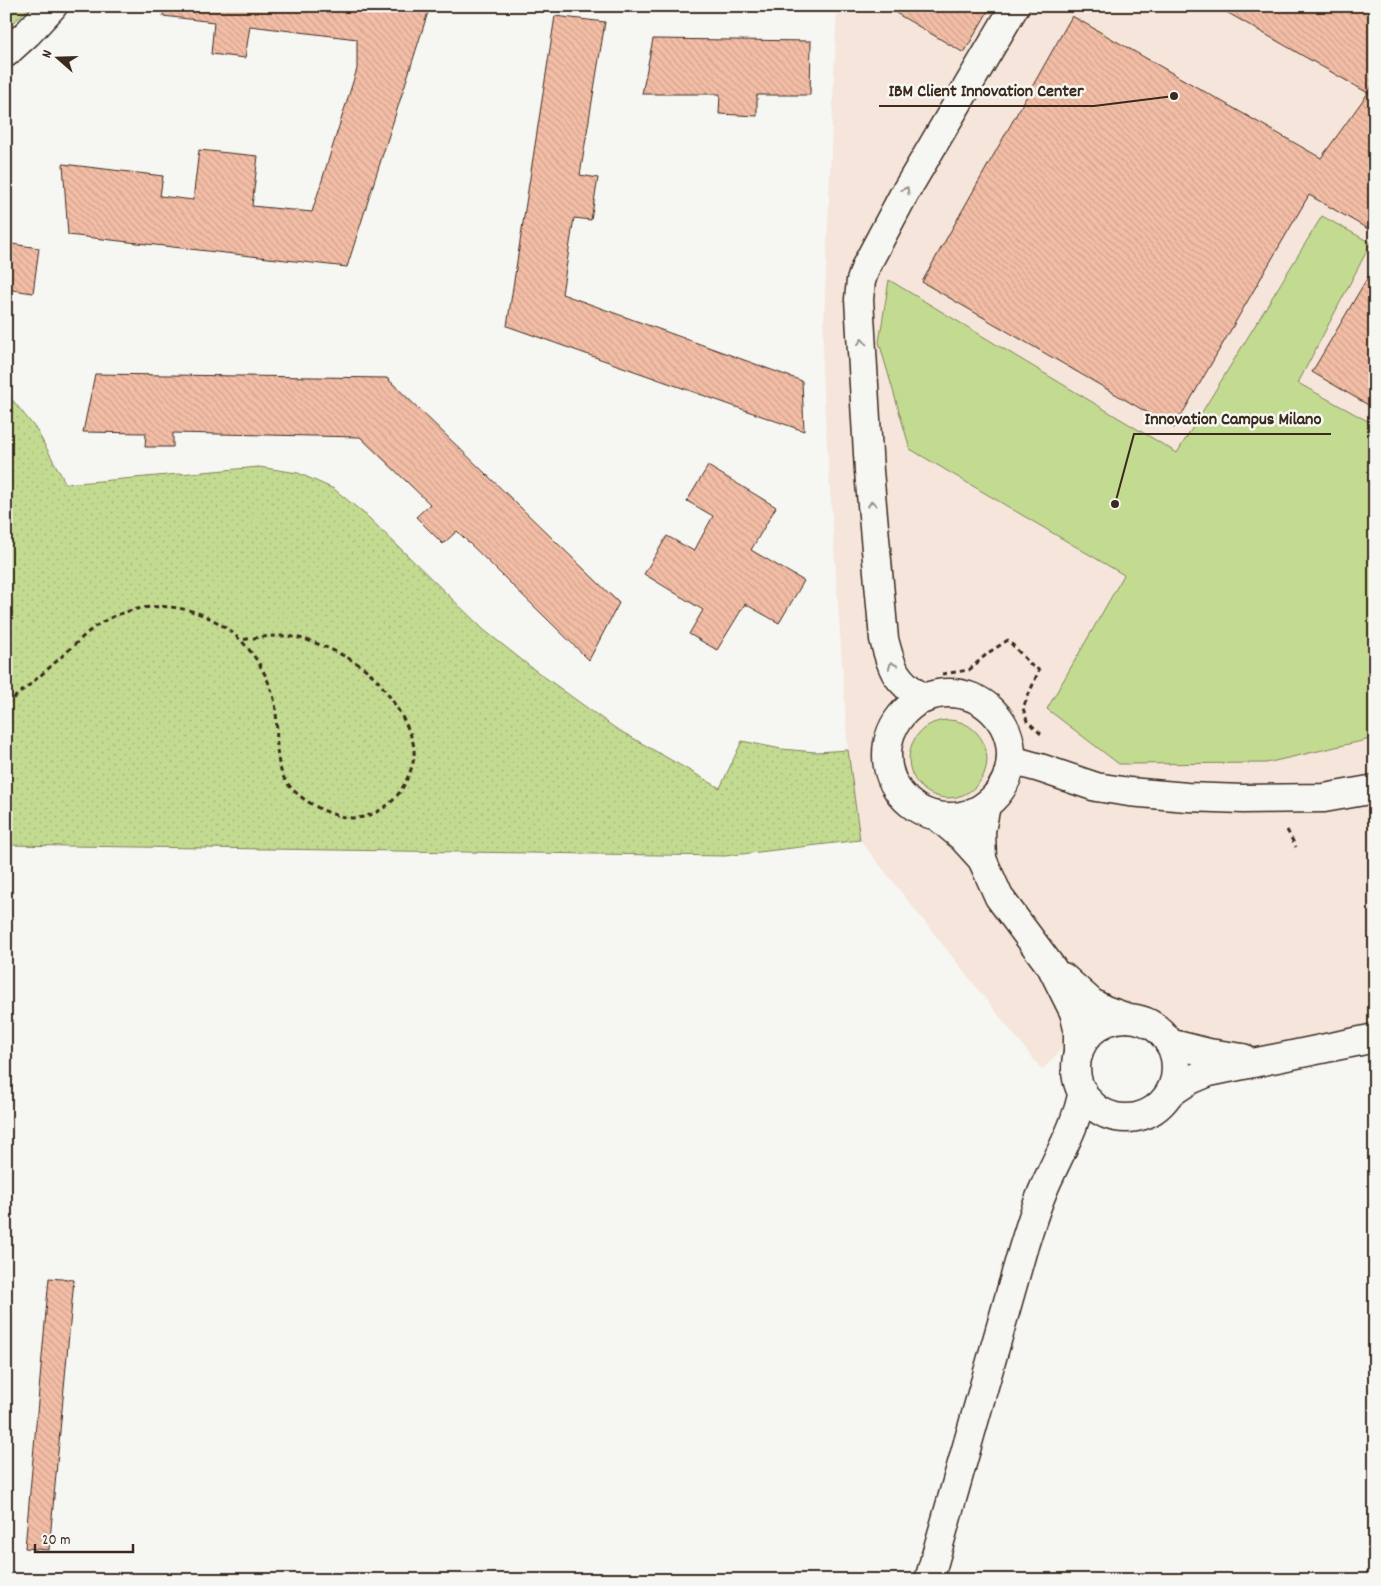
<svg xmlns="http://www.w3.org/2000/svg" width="1381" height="1586" viewBox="0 0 1381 1586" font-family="Dekko,sans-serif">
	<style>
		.built { fill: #f5e5db }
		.grass { fill: #c3db91; stroke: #7f8258 }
		.park { fill: url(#park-dots); stroke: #7f8258 }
		.building { fill: url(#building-back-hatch); stroke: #3b2a1e }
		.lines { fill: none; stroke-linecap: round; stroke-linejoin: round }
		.minor-casing { stroke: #3b2a1e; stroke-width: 31 }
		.path { stroke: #3b2a1e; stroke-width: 3; stroke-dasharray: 5 4; stroke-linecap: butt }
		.minor { stroke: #f6f6f2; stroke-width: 28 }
		.oneway { stroke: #989088 }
		.leader { fill: none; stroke: #3b2a1e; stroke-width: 2 }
		.callout-dot { fill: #3b2a1e; stroke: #f6f6f2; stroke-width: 2 }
		.callout-label { font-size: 18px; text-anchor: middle; font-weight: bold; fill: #3b2a1e; stroke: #f6f6f2; stroke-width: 5; stroke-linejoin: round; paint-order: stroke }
	</style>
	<defs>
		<pattern id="park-dots" width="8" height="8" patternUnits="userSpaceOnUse" patternTransform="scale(1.25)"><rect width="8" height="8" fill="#c3db91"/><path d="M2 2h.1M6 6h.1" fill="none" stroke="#a8bc7d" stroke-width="1.8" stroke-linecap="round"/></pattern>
		<pattern id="building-back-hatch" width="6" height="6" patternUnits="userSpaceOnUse" patternTransform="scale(1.25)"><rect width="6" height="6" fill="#f3bda6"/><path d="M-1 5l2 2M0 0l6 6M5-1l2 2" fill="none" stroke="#d1a38e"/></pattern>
	</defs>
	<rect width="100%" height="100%" fill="#f6f6f2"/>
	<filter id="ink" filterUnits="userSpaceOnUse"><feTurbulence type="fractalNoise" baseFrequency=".02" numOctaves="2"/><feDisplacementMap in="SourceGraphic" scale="10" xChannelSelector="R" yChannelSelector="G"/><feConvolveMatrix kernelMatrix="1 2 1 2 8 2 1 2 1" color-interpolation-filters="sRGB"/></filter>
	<g filter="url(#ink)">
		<!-- built -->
		<path class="built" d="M837,6H1375V1028L1260,1049L1240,1048L1176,1034L1154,1019L1141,1013L1126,1011L1103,1015L1090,1022L1074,1036L1042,1070L860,840L848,750L822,370Z"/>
		<!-- grass -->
		<g class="grass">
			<path d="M1322,216L1371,243L1298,383L1375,425V738L1266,763L1119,764L1047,709L1124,575L910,449L879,342L889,280L1177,453Z"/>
			<circle cx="948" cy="759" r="39"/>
		</g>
		<!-- park -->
		<g class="park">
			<path d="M6,6H31L6,30Z"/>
			<path d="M6,392L36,429L66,484L259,467L298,473L334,489L367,516L484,630L532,668L615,728L720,788L742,741L781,749L816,752L848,750L860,840L725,856L6,845Z"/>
		</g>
		<!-- building -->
		<g class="building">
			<path d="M164,6H430L347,267L68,235L63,164L163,176L160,196L193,200L199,150L258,156L252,206L312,212L357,69V39L250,26L245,58L211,54L214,22L163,16Z"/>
			<path d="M884,6H991L964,53Z"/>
			<path d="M1216,6H1375V81L1368,93Z"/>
			<path d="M555,16L605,22L580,175L598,178L591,220L574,218L562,294L802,381L804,431L507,326Z"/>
			<path d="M1072,16L1321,158L1368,93L1375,81V233L1309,195L1174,428L922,282Z"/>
			<path d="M653,39L811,41L810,95H757V116L719,114L720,94H642Z"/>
			<path d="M6,243L39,248L33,293L6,289Z"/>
			<path d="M1375,265V409L1312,372Z"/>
			<path d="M95,374L387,378L619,603L589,660L457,531L443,544L416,517L430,504L360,437L173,433V447H145L146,433L83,432Z"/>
			<path d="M708,466L776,507L751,550L804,581L779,623L745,604L717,650L689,634L703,610L644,574L667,536L694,551L713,516L687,501Z"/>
			<path d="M49,1278L74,1280L49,1550L25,1548Z"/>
		</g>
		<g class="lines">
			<!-- minor casing -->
			<g class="minor-casing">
				<g id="minor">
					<path d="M6,53L28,33L53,6"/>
					<circle cx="949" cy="755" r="62"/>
					<path d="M924,699C896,681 892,671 884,639L869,471L859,299L861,281L866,266L903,196L1015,6"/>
					<path d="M1011,760L1040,768L1096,787L1129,792L1187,797L1243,799L1324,798L1375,789"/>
					<path d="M937,816L962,837L982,859L981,831L986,805"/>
					<path d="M982,859L999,897L1052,968L1074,1012L1078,1029V1055"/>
					<path d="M1063,977L1092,1003L1105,1010L1128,1018"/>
					<circle cx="1126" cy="1068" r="50"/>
					<path d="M1169,1043L1209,1053L1243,1058"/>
					<path d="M1170,1093L1190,1080L1209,1072L1375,1038"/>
					<path d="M929,1580L1022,1252C1030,1226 1038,1199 1050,1175C1064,1145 1076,1124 1083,1092"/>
				</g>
			</g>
			<!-- path -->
			<g class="path">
				<path d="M942,674L969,670L988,653L1008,640L1032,666L1039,670L1023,708L1027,721L1041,734"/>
				<path d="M6,704C28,687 49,668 70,649C81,639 92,627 106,620C177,584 254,624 274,699C280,724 272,754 284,778C296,800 338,823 363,817C383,812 397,800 406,781C411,771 415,760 414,749C413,729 385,686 370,673C356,660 322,644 303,639C282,633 262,637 241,640"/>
				<path d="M1287,830L1296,847"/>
			</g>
			<!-- minor -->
			<use href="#minor" class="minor"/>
		</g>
		<!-- one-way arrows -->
		<defs><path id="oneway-chevron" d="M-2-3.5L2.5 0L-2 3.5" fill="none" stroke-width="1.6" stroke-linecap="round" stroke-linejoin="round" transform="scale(1.25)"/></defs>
		<g class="oneway">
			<use href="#oneway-chevron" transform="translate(906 190) rotate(-60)"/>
			<use href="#oneway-chevron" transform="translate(862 342) rotate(-93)"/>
			<use href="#oneway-chevron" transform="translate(872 504) rotate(-95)"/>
			<use href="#oneway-chevron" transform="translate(892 665) rotate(-112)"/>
		</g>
	</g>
	<!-- callouts -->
	<path class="leader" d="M1174 96L1094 106H879M1115 504L1134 434H1331"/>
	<g class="callout-dot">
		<circle cx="1174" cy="96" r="5"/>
		<circle cx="1115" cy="504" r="5"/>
	</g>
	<g class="callout-label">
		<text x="986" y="96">IBM Client Innovation Center</text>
		<text x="1233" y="424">Innovation Campus Milano</text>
	</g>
	<!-- margin -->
	<rect width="1381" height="1586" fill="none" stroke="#f6f6f2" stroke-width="25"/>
	<rect x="12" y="12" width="1356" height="1561" fill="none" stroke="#3b2a1e" stroke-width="2" filter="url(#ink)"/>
	<!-- north arrow -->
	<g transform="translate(58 58) rotate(290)" stroke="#f6f6f2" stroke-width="4" paint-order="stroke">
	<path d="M0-4L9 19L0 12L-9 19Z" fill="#3b2a1e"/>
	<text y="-8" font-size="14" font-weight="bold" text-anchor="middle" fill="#3b2a1e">N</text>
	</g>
	<!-- scale -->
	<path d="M35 1544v8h98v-8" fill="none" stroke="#3b2a1e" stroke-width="2.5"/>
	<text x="42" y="1544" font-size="15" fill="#3b2a1e" stroke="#f6f6f2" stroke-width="4" paint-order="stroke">20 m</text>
</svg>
